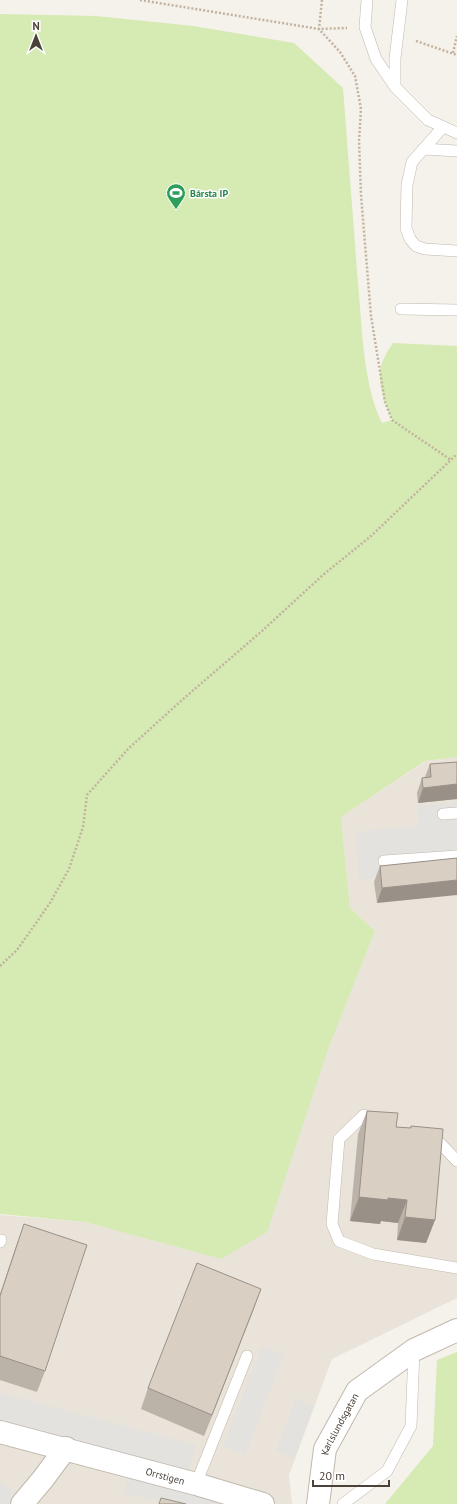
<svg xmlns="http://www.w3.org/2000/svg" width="457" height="1504" viewBox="0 0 457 1504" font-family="'PT Sans',sans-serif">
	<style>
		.residential { fill: #e9e3d9 }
		.green { fill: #d6eab3 }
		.parking { fill: #e4e2df }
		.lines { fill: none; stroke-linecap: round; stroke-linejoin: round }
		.service-casing { stroke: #c1b8ad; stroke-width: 12 }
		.minor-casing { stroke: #c1b8ad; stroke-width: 24 }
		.path { stroke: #c3b39e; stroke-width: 2.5; stroke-dasharray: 2 2; stroke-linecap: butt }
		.service { stroke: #fff; stroke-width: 11 }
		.minor { stroke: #fff; stroke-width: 22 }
		.wall { fill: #bbb2a8 }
		.shaded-wall { fill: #999188 }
		.building { fill: #dacfc3; stroke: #999188 }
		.labels { text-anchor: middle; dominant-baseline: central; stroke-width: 3; stroke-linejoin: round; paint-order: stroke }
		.leisure-label { font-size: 10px; font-weight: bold; fill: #27864d; stroke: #fff; text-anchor: start }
		.street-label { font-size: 10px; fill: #4a4138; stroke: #fff }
	</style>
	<rect width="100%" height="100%" fill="#f5f1eb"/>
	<!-- residential -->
	<path class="residential" d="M457,757V1298L332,1359L289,1475L292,1504H0V1215L85,1222L221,1259L327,1052L375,931L350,908L341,817L426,761Z"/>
	<!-- green -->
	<g class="green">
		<path d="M0,14L96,16L193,26L294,43L343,88C348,153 353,218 358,283C362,325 363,386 382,423L392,420C387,407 379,389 380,374C380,363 387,352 393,343L457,346V757L425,761L341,817L350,908L375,931L327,1052L267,1232L221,1259L85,1222L0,1214Z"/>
		<path d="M457,1352V1504H385L433,1446L437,1360Z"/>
	</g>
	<!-- parking -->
	<g class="parking">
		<path d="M457,802V869L359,880L355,832L419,826L417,806Z"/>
		<path d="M262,1346L284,1354L245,1455L223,1446Z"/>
		<path d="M0,1393L196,1445L189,1471L0,1420Z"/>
		<path d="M296,1398L314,1406L294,1459L276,1451Z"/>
		<path d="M128,1476L249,1504H172L124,1493Z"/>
		<path d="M0,1483L33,1504H0Z"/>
	</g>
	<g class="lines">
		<!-- service casing -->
		<g class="service-casing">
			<g id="service">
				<path d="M367,0L365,27L376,59L395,87L428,120L457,133"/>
				<path d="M395,87V58L402,0"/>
				<path d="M443,127L412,162L407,185L406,228L410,239L416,246L425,249L457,251"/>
				<path d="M423,149L457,151"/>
				<path d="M401,309L457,310"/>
				<path d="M443,814L457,813"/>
				<path d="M384,861L457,856"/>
				<path d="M379,1121L364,1115L339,1139L332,1224L339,1241L373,1254L457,1268"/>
				<path d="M429,1138L438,1141L457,1161"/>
				<path d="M0,1242L1,1240"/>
				<path d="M196,1484L247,1356"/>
				<path d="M343,1504L387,1471L411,1426L414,1350"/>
			</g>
		</g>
		<!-- minor casing -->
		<g class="minor-casing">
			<g id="minor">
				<path id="s1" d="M0,1432L196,1484L263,1504"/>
				<path d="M22,1504L43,1479L66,1448"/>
				<path id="s2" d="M318,1504L325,1449L357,1391L414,1350L457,1330"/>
			</g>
		</g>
		<!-- path -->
		<g class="path">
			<path d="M140,0L319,29L347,28"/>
			<path d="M322,0L319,29L340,52L355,76L361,109L359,141L361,195L371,316L385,402L392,420L451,460"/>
			<path d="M416,41L457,55"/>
			<path d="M453,53L457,36"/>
			<path d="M0,966L17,950L50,903L69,869L83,827L87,795L128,749L182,700L262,631L324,574L370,537L457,454"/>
		</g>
		<!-- service -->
		<use href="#service" class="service"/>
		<!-- minor -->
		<use href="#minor" class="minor"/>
	</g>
	<!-- wall -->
	<g class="wall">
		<path d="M457,762V799L418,803L417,793L422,778L425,777L430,764Z"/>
		<path d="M457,858L377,903L374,882L380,866Z"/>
		<path d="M367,1111L396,1127L410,1128L411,1126L435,1220L426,1243L397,1240L398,1223L381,1221L380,1224L350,1221L358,1134Z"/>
		<path d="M24,1224L45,1371L37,1392L0,1380V1294L16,1246Z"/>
		<path d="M261,1289L204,1436L141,1409L148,1388Z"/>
	</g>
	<!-- shaded-wall -->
	<g class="shaded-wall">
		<path d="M457,784V799L418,803L423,788Z"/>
		<path d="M457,880V895L377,903L382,888Z"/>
		<path d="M359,1197L388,1198L407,1200L398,1223L381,1221L380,1224L350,1221Z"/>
		<path d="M405,1217L435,1220L426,1243L397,1240Z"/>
		<path d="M261,1289L253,1311L204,1436L212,1415Z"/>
	</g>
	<!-- building -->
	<g class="building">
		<path d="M457,762V784L423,788L422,778L431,777L430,764Z"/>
		<path d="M457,858V880L382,888L380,866Z"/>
		<path d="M367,1111L398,1113L396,1127L411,1128V1126L443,1129L435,1220L405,1217L407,1200L388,1198V1200L359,1197Z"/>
		<path d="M24,1224L87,1245L45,1371L0,1356V1296Z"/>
		<path d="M197,1263L261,1289L212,1415L148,1388Z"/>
		<path d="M161,1498L186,1504H159Z"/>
	</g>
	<!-- icons -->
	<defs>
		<g id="stadium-pin" transform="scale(1)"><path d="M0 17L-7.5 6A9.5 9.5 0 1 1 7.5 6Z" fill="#2e9e5b" stroke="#fff"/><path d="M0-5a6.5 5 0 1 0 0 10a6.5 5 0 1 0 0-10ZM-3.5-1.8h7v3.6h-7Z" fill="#fff"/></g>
	</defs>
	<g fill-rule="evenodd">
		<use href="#stadium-pin" x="176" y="193"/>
	</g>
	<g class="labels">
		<!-- leisure labels -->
		<g class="leisure-label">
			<text x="190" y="193">Bårsta IP</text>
		</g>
		<!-- street labels -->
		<g class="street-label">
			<text stroke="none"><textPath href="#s2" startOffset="84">Karlslundsgatan</textPath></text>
			<text stroke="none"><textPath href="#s1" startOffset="171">Orrstigen</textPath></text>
		</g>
	</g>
	<!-- north arrow -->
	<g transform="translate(36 36)" stroke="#ffffff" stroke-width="3" paint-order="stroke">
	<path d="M0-3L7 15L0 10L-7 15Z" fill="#4a4138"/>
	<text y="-6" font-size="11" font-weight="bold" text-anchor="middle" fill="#4a4138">N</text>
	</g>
	<!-- scale -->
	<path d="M313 1480v6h76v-6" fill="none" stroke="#4a4138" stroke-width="2"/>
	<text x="319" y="1480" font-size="12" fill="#4a4138" stroke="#ffffff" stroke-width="3" paint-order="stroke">20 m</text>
</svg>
